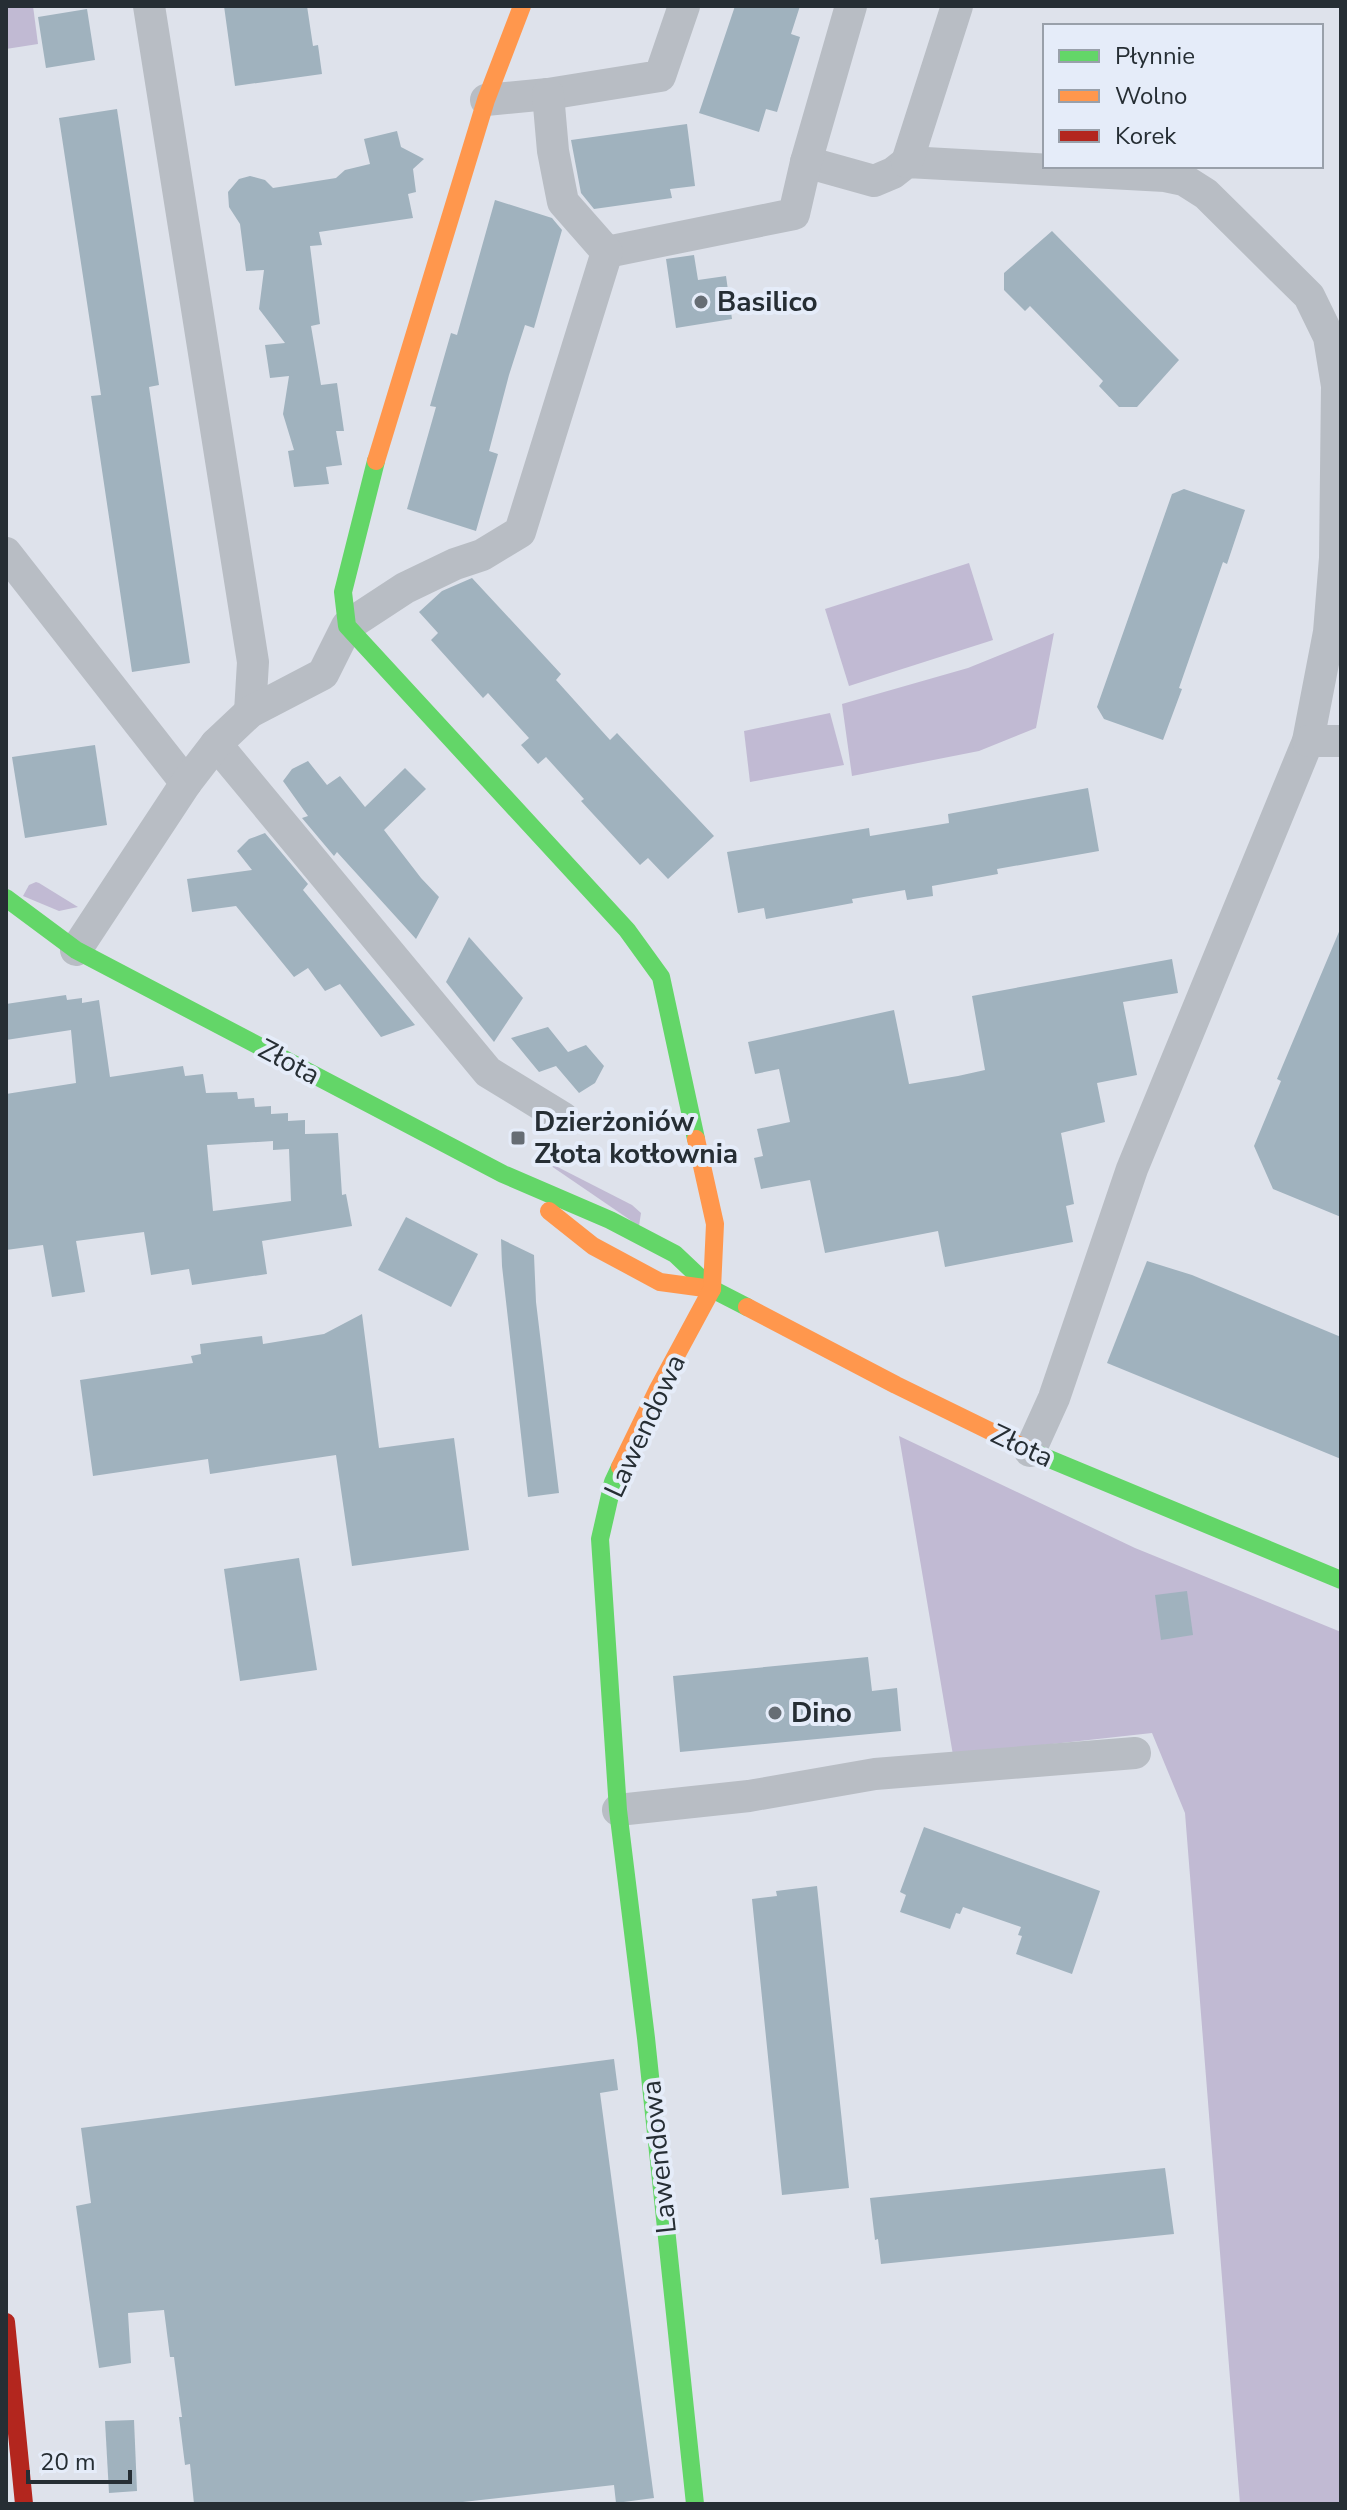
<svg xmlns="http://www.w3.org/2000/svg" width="1347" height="2510" viewBox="0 0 1347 2510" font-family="'Nunito Sans',sans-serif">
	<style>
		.green { fill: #c1bad3 }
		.building { fill: #a0b2be; fill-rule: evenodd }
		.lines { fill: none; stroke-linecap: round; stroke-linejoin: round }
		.street { stroke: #b8bdc4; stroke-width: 32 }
		.fast { stroke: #63d668; stroke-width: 18 }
		.slow { stroke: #ff974d; stroke-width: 18 }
		.jam { stroke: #b3261e; stroke-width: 18 }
		.poi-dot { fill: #666d74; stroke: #e5ecf9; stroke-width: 3 }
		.labels { text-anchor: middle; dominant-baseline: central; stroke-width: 8; stroke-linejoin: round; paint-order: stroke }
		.poi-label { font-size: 28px; font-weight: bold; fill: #262e34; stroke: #e5ecf9; text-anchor: start }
		.street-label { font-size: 28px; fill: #262e34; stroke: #e5ecf9 }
	</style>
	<rect width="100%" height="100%" fill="#dee2eb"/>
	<!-- green -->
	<g class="green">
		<path d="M6,6H33L38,44L6,49Z"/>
		<path d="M969,563L993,640L849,686L825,609Z"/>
		<path d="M1054,633L1036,728L979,751L852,776L842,704L968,668Z"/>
		<path d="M830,713L844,765L750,782L744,731Z"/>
		<path d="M36,882L39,883L78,907L59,911L23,896L29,885Z"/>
		<path d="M538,1157L632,1205L641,1213L639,1226Z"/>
		<path d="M899,1436L1135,1548L1341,1632V2504H1240L1185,1813L1152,1733L953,1755Z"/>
	</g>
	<!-- building -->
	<g class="building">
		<path d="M224,6H307L313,46L318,45L322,74L235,86Z"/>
		<path d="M735,6H800L791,34L800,37L777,112L766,109L759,132L699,113Z"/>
		<path d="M87,9L95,60L46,68L38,17Z"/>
		<path d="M117,109L159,385L149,387L190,663L132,672L91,396L101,395L59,118Z"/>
		<path d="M687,124L695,186L670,189L672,198L594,209L581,193L571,140Z"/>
		<path d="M397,131L401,147L424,159L413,169L416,192L408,194L413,218L319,232L322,245L310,246L320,324L311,326L321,385L337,383L344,431H336L342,465L326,467L329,484L294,487L288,451L294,450L283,414L289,376L270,378L265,345L285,343L259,309L264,270L246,271L240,224L229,207L228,192L239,179L250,176L265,180L273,188L336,178L345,170L370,164L364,139Z"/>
		<path d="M495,200L552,218L562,230L534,328L525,325L509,375L489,451L498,454L476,531L407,509L436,407L430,406L451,333L457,335Z"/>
		<path d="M1052,231L1179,360L1137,407H1119L1099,386L1103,381L1030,306L1025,311L1004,290V273Z"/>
		<path d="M694,255L698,280L726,276L732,319L676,328L666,259Z"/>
		<path d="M1184,489L1245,510L1227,564L1223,562L1179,688L1182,689L1163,740L1104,719L1097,707L1172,494Z"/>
		<path d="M472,578L561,674L556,680L610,740L617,733L714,836L668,879L648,858L640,865L581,801L584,799L546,757L538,764L521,745L529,738L488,693L483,698L431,640L438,633L419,612L442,591Z"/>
		<path d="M95,745L107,825L25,838L12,757Z"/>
		<path d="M308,761L327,785L340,776L365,807L405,768L426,789L384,830L421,878L439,897L416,939L337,852L334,856L302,818L308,816L283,781L292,769Z"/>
		<path d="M1088,788L1099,851L997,869L998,874L932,886L933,896L907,900L905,890L852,899L853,903L766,919L764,908L738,913L727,852L869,828L870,836L949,823L948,814Z"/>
		<path d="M265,833L308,884L303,890L415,1025L381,1037L340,984L325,991L308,968L294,977L236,906L192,912L187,879L252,870L237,851L249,839Z"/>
		<path d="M1341,927V1217L1273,1189L1254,1146L1281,1081L1277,1079Z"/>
		<path d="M469,937L523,998L494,1042L446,982Z"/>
		<path d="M1172,959L1178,993L1123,1002L1137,1075L1097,1083L1105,1122L1061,1133L1074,1204L1066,1206L1073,1242L945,1267L938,1231L825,1253L810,1180L761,1189L754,1158L763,1156L757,1129L790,1122L779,1069L755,1074L748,1042L894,1010L909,1084L958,1076L985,1070L972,996Z"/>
		<path d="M66,995L67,1000L82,998V1003L99,1000L110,1077L183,1066L185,1076L203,1074L206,1093L237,1092L238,1099L254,1098L255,1107L271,1106V1114L288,1113V1121L305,1120V1134L338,1133L342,1195L346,1194L352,1226L262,1241L267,1274L192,1285L189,1269L151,1275L144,1232L76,1241L85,1292L52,1297L43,1245L6,1250V1094L76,1083L71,1030L6,1040V1004ZM273,1141V1150L289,1149L291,1201L213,1211L207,1145Z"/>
		<path d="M548,1027L568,1052L586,1045L604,1066L595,1083L579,1093L556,1066L539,1072L511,1038Z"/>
		<path d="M406,1217L478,1254L451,1307L378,1270Z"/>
		<path d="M501,1239L534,1255L536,1302L559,1493L528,1497L502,1266Z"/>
		<path d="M1147,1261L1192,1275L1341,1337V1459L1107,1363Z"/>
		<path d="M362,1314L379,1448L454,1438L469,1550L352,1566L336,1455L210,1474L208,1459L93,1476L80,1380L193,1363L191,1356L201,1354L200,1344L262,1336L263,1344L324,1334Z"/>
		<path d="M299,1558L317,1670L240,1681L224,1569Z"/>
		<path d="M1187,1591L1193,1635L1161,1640L1155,1595Z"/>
		<path d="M868,1657L872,1691L897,1688L901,1731L680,1752L673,1676Z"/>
		<path d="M924,1827L1100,1891L1072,1974L1016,1954L1022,1936L1018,1935L1021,1927L963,1907L960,1914L956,1913L950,1929L900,1912L906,1895L900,1892Z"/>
		<path d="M817,1886L849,2188L782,2195L752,1899L777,1896L776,1891Z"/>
		<path d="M614,2059L618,2090L600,2093L654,2498L616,2503L614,2485L445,2504H194L190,2464L185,2465L179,2417H182L174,2357H170L164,2310L128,2313L131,2363L99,2368L76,2206L91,2203L81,2128Z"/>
		<path d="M1165,2168L1174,2234L881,2264L878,2239L875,2240L870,2198Z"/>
		<path d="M134,2420L137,2491L109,2493L105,2421Z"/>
	</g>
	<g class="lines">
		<!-- street -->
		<g class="street">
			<path d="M149,6L253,662L250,712"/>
			<path d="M486,100L548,94L660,76L684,6"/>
			<path d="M806,162L874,181L893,173L907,162L1165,176L1184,180L1206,194L1309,296L1329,337L1337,386L1335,558L1329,632L1308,741L1132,1169L1054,1398L1030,1451"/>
			<path d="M907,162L957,6"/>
			<path d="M607,252L794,214L806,162L851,6"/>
			<path d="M6,553L186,783"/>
			<path d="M1308,741H1341"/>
			<path d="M216,744L488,1072L563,1118"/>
			<path d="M76,950L186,783L216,744L250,712L323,674L347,626L405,588L455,564L482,555L520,532L607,252L563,202L553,151L548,94"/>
			<path d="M618,1810L749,1796L875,1774L1135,1753"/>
		</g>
		<!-- fast -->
		<g class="fast">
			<path d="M376,461L343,592L347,626L627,930L661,977L696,1139"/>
			<path d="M6,898L76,950L503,1174L610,1220L675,1254L712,1289L747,1307"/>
			<path d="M1035,1453L1341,1580"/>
			<path d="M620,1467L613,1482L600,1539L618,1810L646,2038L695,2504"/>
		</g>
		<!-- slow -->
		<g class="slow">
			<path d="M376,461L486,100L522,6"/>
			<path d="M549,1211L593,1246L660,1282L712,1289"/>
			<path d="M747,1307L896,1385L1035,1453"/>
			<path d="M620,1467L658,1389L712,1289L715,1224L696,1139"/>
		</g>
		<!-- jam -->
		<path class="jam" d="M6,2322L24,2504"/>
	</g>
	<!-- markers -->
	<g class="poi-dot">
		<circle cx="701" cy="302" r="8"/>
		<rect x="510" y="1130" width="16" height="16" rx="4"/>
		<circle cx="775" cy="1713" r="8"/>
	</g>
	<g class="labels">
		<!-- poi labels -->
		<g class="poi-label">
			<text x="717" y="302">Basilico</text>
			<text x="534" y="1122">Dzierżoniów<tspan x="534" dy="32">Złota kotłownia</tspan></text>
			<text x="791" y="1713">Dino</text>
		</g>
		<!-- street labels -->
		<g class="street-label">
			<text transform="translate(289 1062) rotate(28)">Złota</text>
			<text transform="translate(645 1426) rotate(-65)">Lawendowa</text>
			<text transform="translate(1022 1446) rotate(25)">Złota</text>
			<text transform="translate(659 2157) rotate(-96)">Lawendowa</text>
		</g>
	</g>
	<!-- border -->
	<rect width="1347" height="2510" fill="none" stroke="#262e34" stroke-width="16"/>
	<!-- legend -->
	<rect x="1043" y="24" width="280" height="144" fill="#e5ecf9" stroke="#99a0aa" stroke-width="2"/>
	<rect x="1059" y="50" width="40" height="12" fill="#63d668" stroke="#99a0aa" stroke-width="2"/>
	<text x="1115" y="64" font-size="24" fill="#262e34">Płynnie</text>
	<rect x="1059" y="90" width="40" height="12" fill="#ff974d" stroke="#99a0aa" stroke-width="2"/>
	<text x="1115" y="104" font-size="24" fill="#262e34">Wolno</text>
	<rect x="1059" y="130" width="40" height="12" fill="#b3261e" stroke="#99a0aa" stroke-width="2"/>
	<text x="1115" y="144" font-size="24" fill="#262e34">Korek</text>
	<!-- scale -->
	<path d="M28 2470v12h102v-12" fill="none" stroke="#262e34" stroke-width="4"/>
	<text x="40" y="2470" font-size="24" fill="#262e34" stroke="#e5ecf9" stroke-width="6" paint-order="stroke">20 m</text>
</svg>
